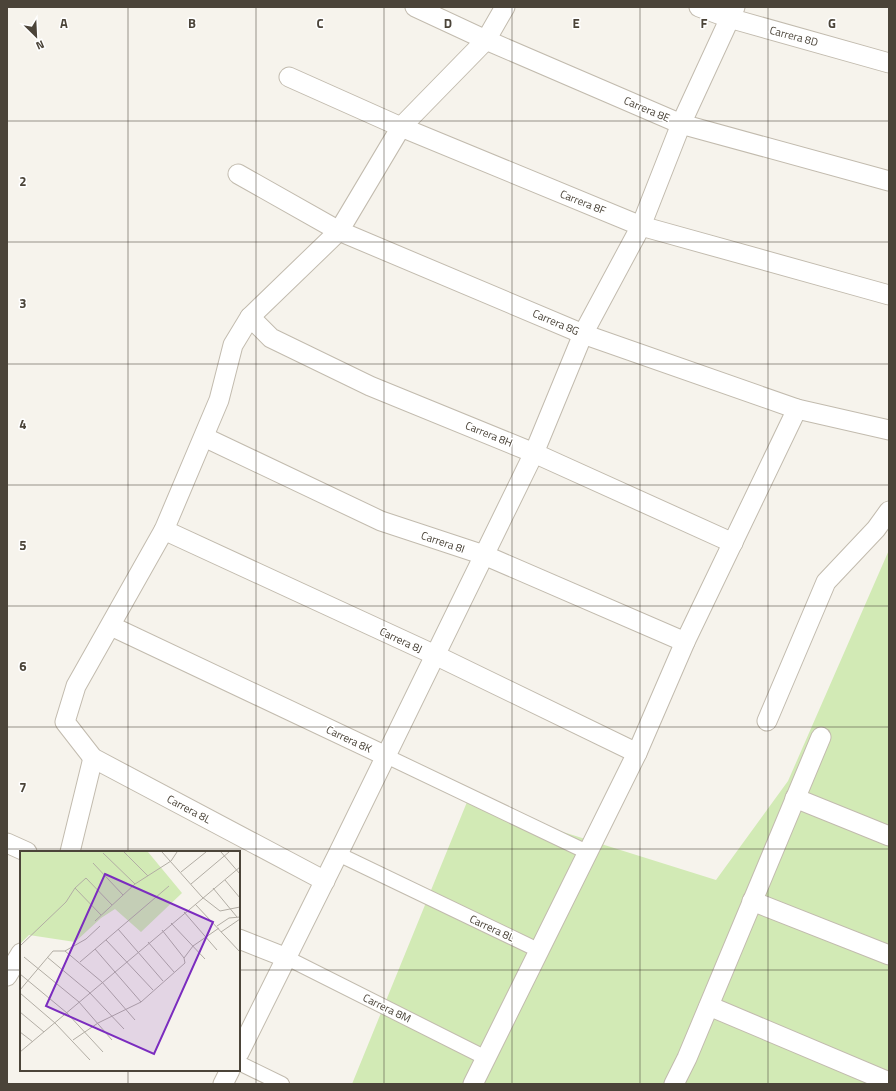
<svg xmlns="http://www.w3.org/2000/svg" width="896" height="1091" viewBox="0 0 896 1091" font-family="'Titillium Web',sans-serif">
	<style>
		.grass { fill: #d2eab5 }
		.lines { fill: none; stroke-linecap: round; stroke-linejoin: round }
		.pedestrian-casing { stroke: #c2bbae; stroke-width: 16 }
		.minor-casing { stroke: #c2bbae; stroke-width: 21 }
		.pedestrian { stroke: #fff; stroke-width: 14 }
		.minor { stroke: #fff; stroke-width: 19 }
		.grid { fill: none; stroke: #4b4439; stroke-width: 1; stroke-opacity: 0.55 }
		.labels { text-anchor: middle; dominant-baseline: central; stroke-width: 3; stroke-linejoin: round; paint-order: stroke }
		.street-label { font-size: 11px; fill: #4b4439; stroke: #fff }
		.inset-road { fill: none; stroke: #b2ada4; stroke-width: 1 }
		.view { fill: #7b2cbf; fill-opacity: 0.15; stroke: #7b2cbf; stroke-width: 2 }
		.inset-edge { fill: none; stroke: #4b4439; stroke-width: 2 }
		.grid-label { font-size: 13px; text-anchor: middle; font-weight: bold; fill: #4b4439; stroke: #fff; stroke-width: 3; stroke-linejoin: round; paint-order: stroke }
	</style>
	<rect width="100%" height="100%" fill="#f6f3ec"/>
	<!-- grass -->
	<path class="grass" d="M889,550V1084H352L467,802L716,880L788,781Z"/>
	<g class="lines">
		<!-- pedestrian casing -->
		<g class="pedestrian-casing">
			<g id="pedestrian">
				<path d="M386,756L587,852"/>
				<path d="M338,854L538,950"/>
				<path d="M287,958L486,1058"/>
				<path d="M239,1063L282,1084"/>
			</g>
		</g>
		<!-- minor casing -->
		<g class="minor-casing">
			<g id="minor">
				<path d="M415,7L486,40L681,124L889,181"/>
				<path d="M699,7L729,18L889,63"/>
				<path d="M289,77L401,127L641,226L889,295"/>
				<path d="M238,174L339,231L583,334L797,409L889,430"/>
				<path d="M250,317L271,338L370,386L534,453L733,543"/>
				<path d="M204,437L381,521L484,555L685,642"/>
				<path d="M164,530L435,655L637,753"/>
				<path d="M111,626L386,756"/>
				<path d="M767,721L826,582L876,529L889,511"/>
				<path d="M795,798L889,836"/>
				<path d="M7,843L27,852"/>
				<path d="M70,852L93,758"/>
				<path d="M325,881L93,758L65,722L76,686L164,530L219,400L233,345L250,317L339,231L401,127L486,40L505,7"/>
				<path d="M752,901L889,955"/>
				<path d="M239,939L287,958"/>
				<path d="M7,976L21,953"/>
				<path d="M709,1006L889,1082"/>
				<path d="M239,1053L338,854L534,453L583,334L641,226L681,124L735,7"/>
				<path d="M223,1084L230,1070"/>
				<path d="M473,1084L637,753L685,642L797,409"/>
				<path d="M674,1084L687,1058L821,737"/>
			</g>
		</g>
		<!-- pedestrian -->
		<use href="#pedestrian" class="pedestrian"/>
		<!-- minor -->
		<use href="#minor" class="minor"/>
	</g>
	<!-- grid -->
	<path class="grid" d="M128,7V852M256,7V1084M384,7V1084M512,7V1084M640,7V1084M768,7V1084M7,121H889M7,242H889M7,364H889M7,485H889M7,606H889M7,727H889M7,849H889M7,970H21M239,970H889M128,1070V1084"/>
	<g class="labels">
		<!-- street labels -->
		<g class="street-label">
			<text transform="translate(794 36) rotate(15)">Carrera 8D</text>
			<text transform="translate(647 109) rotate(23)">Carrera 8E</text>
			<text transform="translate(583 202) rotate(22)">Carrera 8F</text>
			<text transform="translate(556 322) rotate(23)">Carrera 8G</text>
			<text transform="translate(489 434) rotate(22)">Carrera 8H</text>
			<text transform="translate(443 542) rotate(19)">Carrera 8I</text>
			<text transform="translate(401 640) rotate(25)">Carrera 8J</text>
			<text transform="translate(349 739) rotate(25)">Carrera 8K</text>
			<text transform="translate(189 809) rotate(28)">Carrera 8L</text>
			<text transform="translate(492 928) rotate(25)">Carrera 8L</text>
			<text transform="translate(387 1008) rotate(26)">Carrera 8M</text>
		</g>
	</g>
	<!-- overview -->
	<g transform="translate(20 851)">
		<rect width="220" height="220" fill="#f6f3ec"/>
		<path d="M0,1H128L162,42L121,81L95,58L81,67L55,91L9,84L0,93Z" fill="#d2eab5"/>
		<path class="inset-road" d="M104,1L128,25M142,1L182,46L200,60L220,56M201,1L220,23M83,2L115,33M73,12L103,44M161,21L186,1M205,29L220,47M171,33L209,1M193,37L217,66M175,53L220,101M164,61L197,99M81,64L55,37L66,27L92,54M75,70L115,33L151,10L157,1M151,72L185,108M197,75L209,67L220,66M98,78L143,130M201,81L220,68M86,89L133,139M128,91L154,121M0,95L46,51L55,37M75,98L121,151M45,100L66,88L80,75M4,106L59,151L92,189M27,106L69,141L104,178M164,107L173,95L199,77M60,111L149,35M0,123L47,162L83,201M0,139L33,100H45L82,131L115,169M0,142L35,172L70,209M0,161L24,181M0,181L13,191M53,189L78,172L121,151L165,112L164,107L142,79M0,201L220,16"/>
		<path class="view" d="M85,23L193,71L134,203L26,155Z"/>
		<rect width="220" height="220" class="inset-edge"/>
	</g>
	<g class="grid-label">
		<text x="64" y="28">A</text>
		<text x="192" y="28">B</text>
		<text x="320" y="28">C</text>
		<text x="448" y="28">D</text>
		<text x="576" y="28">E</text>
		<text x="704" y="28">F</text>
		<text x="832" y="28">G</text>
		<text x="23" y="186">2</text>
		<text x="23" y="308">3</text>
		<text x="23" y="429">4</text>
		<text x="23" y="550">5</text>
		<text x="23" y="671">6</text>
		<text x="23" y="792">7</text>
	</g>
	<!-- border -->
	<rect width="896" height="1091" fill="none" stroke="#4b4439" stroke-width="16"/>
	<!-- north arrow -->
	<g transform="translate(36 36) rotate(156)" stroke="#ffffff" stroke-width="3" paint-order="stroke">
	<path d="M0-3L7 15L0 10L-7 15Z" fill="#4b4439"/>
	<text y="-6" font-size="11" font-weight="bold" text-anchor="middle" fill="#4b4439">N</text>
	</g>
</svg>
